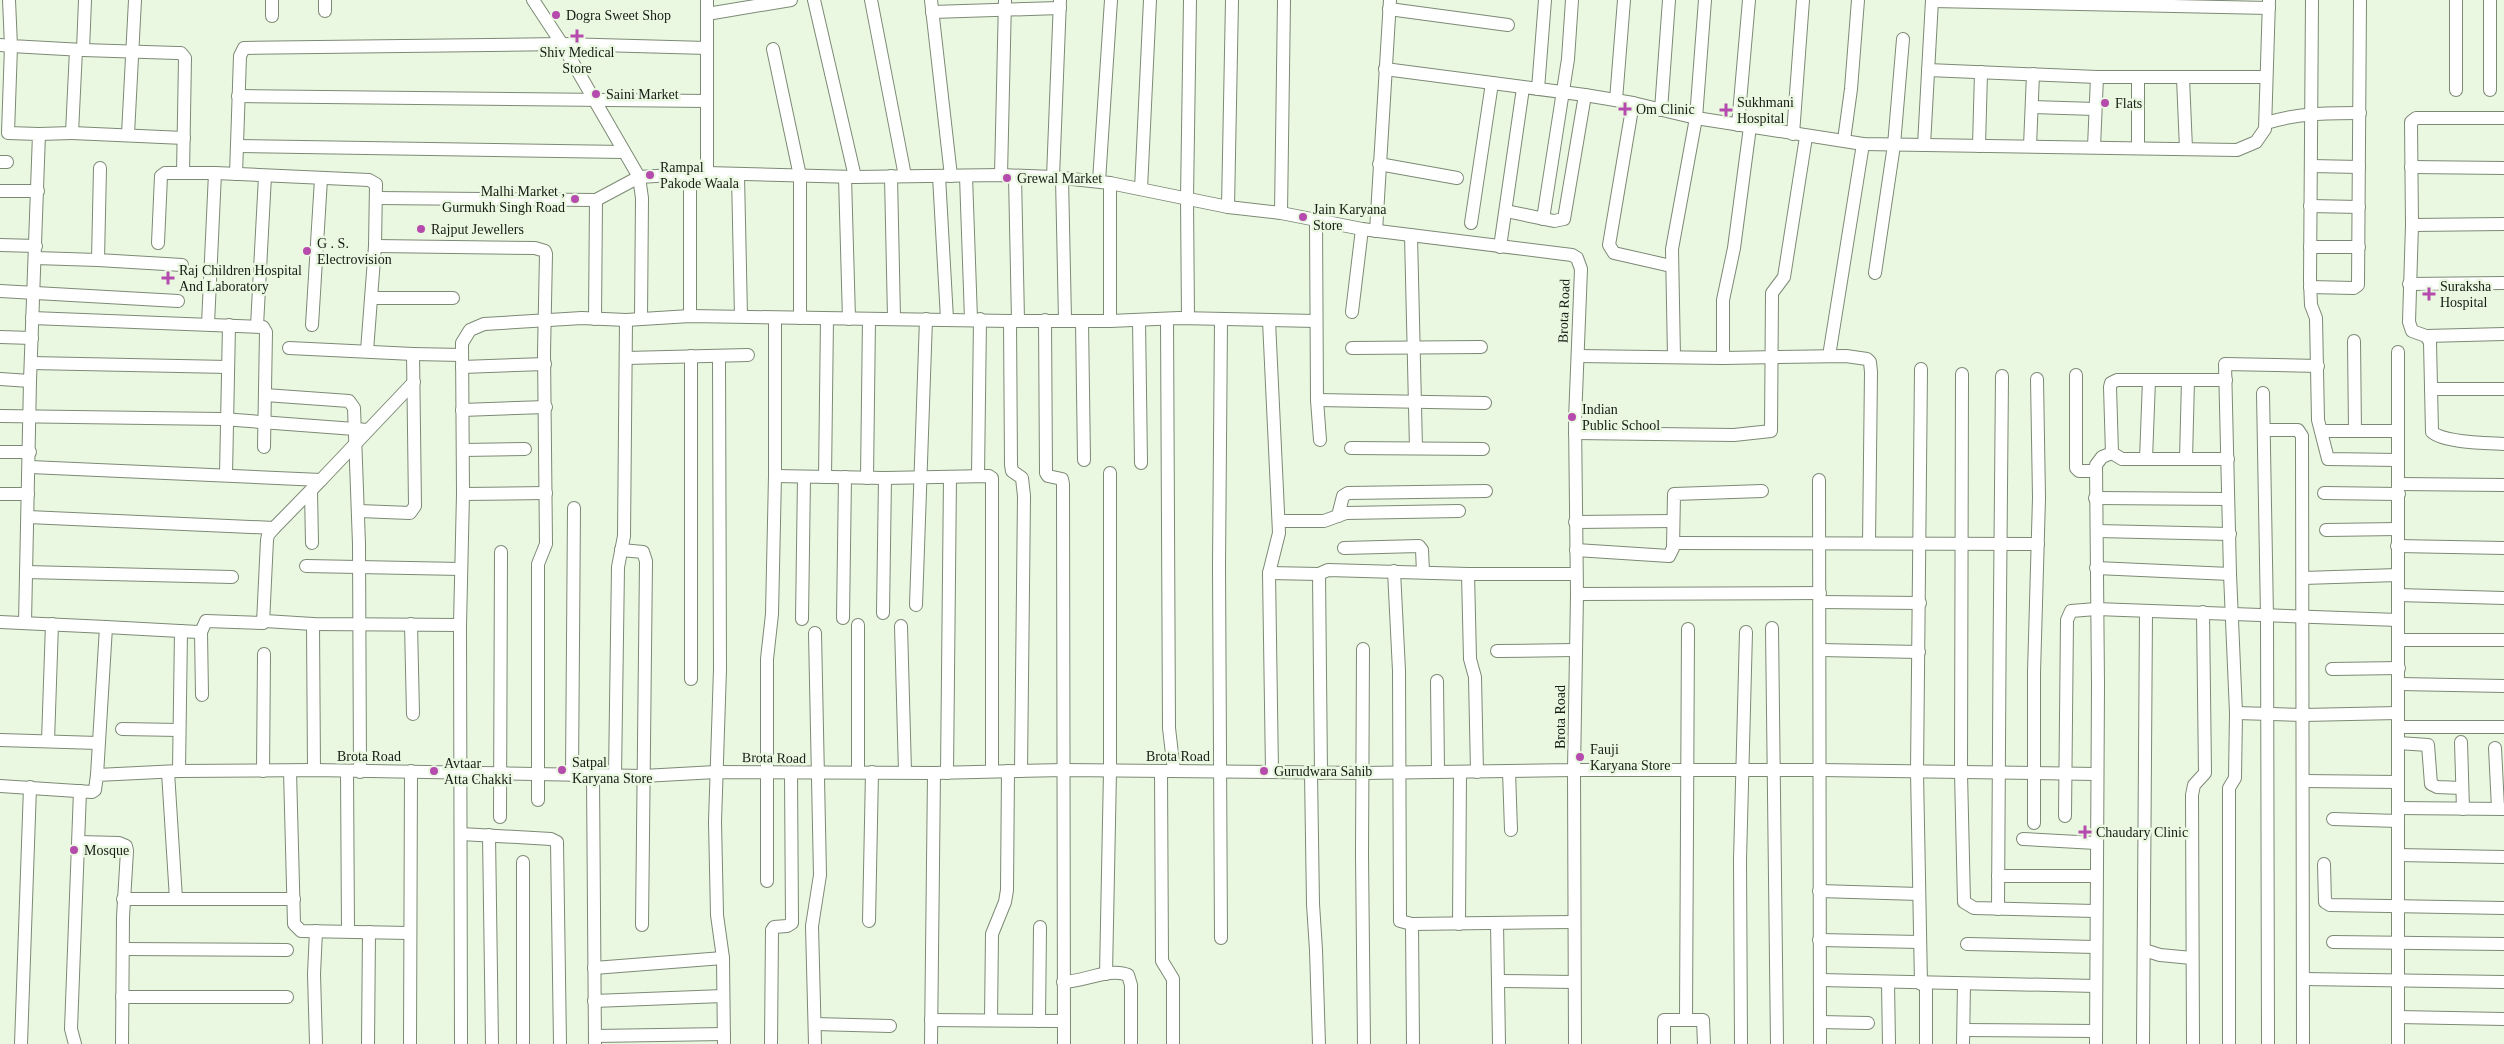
<svg xmlns="http://www.w3.org/2000/svg" width="2504" height="1044" viewBox="0 0 2504 1044" font-family="'Times New Roman',serif">
	<style>
		.lines { fill: none; stroke-linecap: round; stroke-linejoin: round }
		.minor-casing { stroke: #7d8975; stroke-width: 14 }
		.minor { stroke: #fff; stroke-width: 12 }
		.poi-dot { fill: #b54bad; stroke: #eaf8e1; stroke-width: 2 }
		.labels { text-anchor: middle; dominant-baseline: central; stroke-width: 5; stroke-linejoin: round; paint-order: stroke }
		.poi-label { font-size: 14px; fill: #171c14; stroke: #eaf8e1; text-anchor: start }
		.street-label { font-size: 14px; fill: #171c14; stroke: #eaf8e1 }
	</style>
	<rect width="100%" height="100%" fill="#eaf8e1"/>
	<g class="lines">
		<!-- minor casing -->
		<g class="minor-casing">
			<g id="minor">
				<path d="M9,0L11,46L83,50L85,0"/>
				<path d="M533,0L562,44L639,177L642,198L641,319"/>
				<path d="M814,0L855,177"/>
				<path d="M871,0L905,176"/>
				<path d="M931,0L951,176"/>
				<path d="M2312,0L2310,281L2311,305L2316,318L2318,420L2328,459L2398,460"/>
				<path d="M2456,0V90"/>
				<path d="M2490,0V90"/>
				<path d="M1932,1L2269,8"/>
				<path d="M1389,9L1508,25"/>
				<path d="M325,11V0"/>
				<path d="M932,12L1060,8"/>
				<path d="M707,14L791,0"/>
				<path d="M272,16V0"/>
				<path d="M0,45L11,46L8,133L39,134L30,381L0,379"/>
				<path d="M773,49L800,176V318"/>
				<path d="M83,50L177,53H181L185,58L183,173H165L161,176L158,243"/>
				<path d="M1385,69L1585,95L1633,103L1696,118L1863,144L2237,150L2256,142L2265,129L2269,0"/>
				<path d="M1928,70L2097,77H2266"/>
				<path d="M2138,77V146"/>
				<path d="M2183,78L2186,149"/>
				<path d="M1538,89L1545,0"/>
				<path d="M238,96L707,101"/>
				<path d="M1616,100L1624,0"/>
				<path d="M1633,103L1609,245L1614,253L1671,266"/>
				<path d="M2032,107L2095,109"/>
				<path d="M1661,110L1669,0"/>
				<path d="M2504,118H2416L2411,122L2412,225L2409,322L2412,331L2426,336L2430,342L2432,432C2445,443 2487,443 2504,444"/>
				<path d="M2266,123C2298,113 2327,113 2360,113"/>
				<path d="M1738,125L1749,0"/>
				<path d="M72,133L184,138"/>
				<path d="M39,134L72,133L76,50"/>
				<path d="M128,134L135,0"/>
				<path d="M1793,134L1803,0"/>
				<path d="M1844,140L1851,89L1858,0"/>
				<path d="M1924,145L1932,0"/>
				<path d="M237,146L624,152"/>
				<path d="M1979,146L1981,72"/>
				<path d="M2030,146L2033,74"/>
				<path d="M2094,147L2097,77"/>
				<path d="M0,162H7"/>
				<path d="M1379,164L1457,178"/>
				<path d="M2311,166L2359,167"/>
				<path d="M2411,167L2504,168"/>
				<path d="M100,168L98,260L182,265"/>
				<path d="M183,173H215L208,324"/>
				<path d="M215,173L369,180L376,184L375,246L367,351"/>
				<path d="M707,173V0"/>
				<path d="M236,174L240,56L244,48L562,44L707,48"/>
				<path d="M690,175V316"/>
				<path d="M738,175L741,316"/>
				<path d="M1001,175L1005,0"/>
				<path d="M891,176L894,318"/>
				<path d="M939,176L947,319"/>
				<path d="M966,176L971,319"/>
				<path d="M1015,176L1018,320"/>
				<path d="M845,177L849,319"/>
				<path d="M1053,177L1060,0"/>
				<path d="M1062,178L1065,320"/>
				<path d="M1099,181L1111,0"/>
				<path d="M1110,183V321"/>
				<path d="M1141,189L1150,0"/>
				<path d="M0,191H38"/>
				<path d="M2310,206L2359,207"/>
				<path d="M1228,207L1232,0"/>
				<path d="M1506,211L1554,221L1564,219L1585,95"/>
				<path d="M1281,213L1284,0"/>
				<path d="M1543,219L1568,59L1572,0"/>
				<path d="M1316,220L1317,400L1320,440"/>
				<path d="M1471,223L1492,83"/>
				<path d="M2412,225L2504,224"/>
				<path d="M1376,231L1390,0"/>
				<path d="M1411,235L1416,448"/>
				<path d="M0,245L36,246"/>
				<path d="M375,246L535,248L545,251L546,254L544,353L546,544L538,564V800"/>
				<path d="M1500,247L1523,88"/>
				<path d="M2310,247H2359"/>
				<path d="M35,258L98,260"/>
				<path d="M1875,273L1894,145L1903,39"/>
				<path d="M2409,284L2504,283"/>
				<path d="M2310,287L2354,288L2358,285L2360,0"/>
				<path d="M0,291L178,301"/>
				<path d="M372,298H453"/>
				<path d="M1352,312L1362,229"/>
				<path d="M32,318L263,327L266,332L264,447"/>
				<path d="M1188,318L1187,198L1190,0"/>
				<path d="M595,319L596,200"/>
				<path d="M1167,319L1169,728L1174,771"/>
				<path d="M1045,320L1046,473L1048,476L1062,479L1063,484L1064,1044"/>
				<path d="M1139,320L1141,463"/>
				<path d="M1221,320L1219,566L1221,938"/>
				<path d="M1010,321L1011,465L1012,471L1022,478L1024,496L1021,771"/>
				<path d="M1082,321L1084,460"/>
				<path d="M1269,321L1279,533L1269,573L1272,771"/>
				<path d="M312,325L321,179"/>
				<path d="M257,326L265,176"/>
				<path d="M2426,336L2504,334"/>
				<path d="M0,337L32,338"/>
				<path d="M2354,341L2355,431"/>
				<path d="M289,348L413,354L415,506L410,513L359,511"/>
				<path d="M1352,348L1481,347"/>
				<path d="M413,354L462,355"/>
				<path d="M719,356L720,669L715,822L717,915L723,958L724,1044"/>
				<path d="M1578,356L1723,358L1846,356L1867,359L1870,362L1871,372L1869,543"/>
				<path d="M1829,356L1863,144"/>
				<path d="M1674,357L1672,249L1696,118L1705,0"/>
				<path d="M626,358L748,355"/>
				<path d="M1723,358V300L1734,248L1750,127"/>
				<path d="M31,363L228,367"/>
				<path d="M462,367L545,364"/>
				<path d="M1962,374L1961,773L1964,902L1974,908L2095,911"/>
				<path d="M2076,375V468L2079,471H2095"/>
				<path d="M2226,380H2117L2111,383L2110,387L2112,453L2122,459H2228"/>
				<path d="M2431,389H2504"/>
				<path d="M2263,393L2267,616L2268,1044"/>
				<path d="M265,395L349,401L354,408L359,544L360,772"/>
				<path d="M1317,400L1485,403"/>
				<path d="M462,410L546,407"/>
				<path d="M0,416L222,419L368,430"/>
				<path d="M2264,430H2298L2302,436L2303,1044"/>
				<path d="M2322,431H2398"/>
				<path d="M1575,433L1734,435L1771,431L1772,293L1784,277L1806,137"/>
				<path d="M1351,448L1483,449"/>
				<path d="M463,450L525,449"/>
				<path d="M0,452H30"/>
				<path d="M2146,459L2149,380"/>
				<path d="M2186,459L2188,380"/>
				<path d="M226,475L229,325"/>
				<path d="M775,476L885,478L989,476L992,478V771"/>
				<path d="M978,476L980,319"/>
				<path d="M825,477L827,319"/>
				<path d="M867,478L869,319"/>
				<path d="M321,480L414,382"/>
				<path d="M1819,480L1820,1044"/>
				<path d="M2399,484L2504,485"/>
				<path d="M311,491L312,543"/>
				<path d="M2324,493L2399,494"/>
				<path d="M0,494H28"/>
				<path d="M463,494L546,493"/>
				<path d="M2095,498L2228,499"/>
				<path d="M1338,516L1343,496L1348,493L1486,491"/>
				<path d="M28,517L274,528L321,480L30,467"/>
				<path d="M1279,521H1324L1346,513L1459,511"/>
				<path d="M1575,522L1673,521"/>
				<path d="M2326,530L2398,529"/>
				<path d="M2097,531L2230,534"/>
				<path d="M1674,543L2038,544"/>
				<path d="M2397,546L2504,548"/>
				<path d="M1344,548L1419,546L1422,550L1423,572"/>
				<path d="M621,550L643,552L646,561L642,925"/>
				<path d="M1576,550L1669,556L1673,548L1674,494L1762,491"/>
				<path d="M306,566L461,569"/>
				<path d="M2096,568L2230,574"/>
				<path d="M1394,571L1399,671L1400,921L1412,924L1574,922"/>
				<path d="M26,572L232,577"/>
				<path d="M1269,573L1319,574"/>
				<path d="M1468,574L1470,659L1475,677L1477,772"/>
				<path d="M2303,578L2398,575"/>
				<path d="M1577,594L1820,593"/>
				<path d="M2398,595L2504,598"/>
				<path d="M1820,602L1920,603"/>
				<path d="M916,605L926,319"/>
				<path d="M883,613L885,478"/>
				<path d="M843,618L845,477"/>
				<path d="M802,619L804,477"/>
				<path d="M265,621L313,624L460,625"/>
				<path d="M0,622L106,627L97,775"/>
				<path d="M25,623L30,381"/>
				<path d="M313,624L314,770"/>
				<path d="M411,624L413,714"/>
				<path d="M858,625V772"/>
				<path d="M901,626L905,772"/>
				<path d="M106,627L198,632H201L206,621L263,623L267,540L268,535L274,528"/>
				<path d="M1772,628L1777,1044"/>
				<path d="M201,632L202,695"/>
				<path d="M815,633L820,875L812,926L815,1044"/>
				<path d="M2398,640H2504"/>
				<path d="M1363,649L1362,855L1364,1044"/>
				<path d="M1820,650L1919,652"/>
				<path d="M1497,651L1575,650"/>
				<path d="M2332,669L2399,668"/>
				<path d="M691,679V356"/>
				<path d="M1437,681L1438,771"/>
				<path d="M2400,684L2504,686"/>
				<path d="M2236,713L2303,715L2398,713"/>
				<path d="M2398,727H2504"/>
				<path d="M122,729L179,730"/>
				<path d="M0,740L98,743"/>
				<path d="M48,741L52,624"/>
				<path d="M2461,742L2463,809"/>
				<path d="M2398,743L2428,745L2431,784L2437,787L2462,788"/>
				<path d="M2495,748L2498,808"/>
				<path d="M179,771L181,631"/>
				<path d="M263,771L264,654"/>
				<path d="M290,771L294,924L301,931L409,933"/>
				<path d="M347,771L348,931"/>
				<path d="M1161,771L1162,961L1173,979V1044"/>
				<path d="M1509,771L1511,830"/>
				<path d="M168,772L176,899"/>
				<path d="M947,773L950,477"/>
				<path d="M1311,773L1313,904L1316,950L1319,1044"/>
				<path d="M1321,773L1319,574L1328,570L1468,574H1576"/>
				<path d="M572,775L574,508"/>
				<path d="M593,776L595,1044"/>
				<path d="M615,776L618,567L624,536L626,320"/>
				<path d="M2303,781L2398,782"/>
				<path d="M0,786L92,792L95,790L97,775L179,771L314,770L643,776L716,772L934,773L1064,770L1363,773L1574,770L1577,594L1575,420L1581,269L1577,258L1572,255L1362,229L1281,213L1228,207L1110,183L1053,177L1001,175L855,177L707,173L639,177L596,200L377,198"/>
				<path d="M2398,808L2504,809"/>
				<path d="M2065,816L2067,620L2071,611L2096,609L2398,620"/>
				<path d="M500,817L501,552"/>
				<path d="M2333,819L2398,821"/>
				<path d="M2034,823V673L2039,498L2037,379"/>
				<path d="M461,834L551,839L557,842L560,1044"/>
				<path d="M489,835L492,1044"/>
				<path d="M2023,839L2096,843"/>
				<path d="M79,842L119,843L126,846L127,851L123,917L122,1044"/>
				<path d="M2398,855L2504,857"/>
				<path d="M523,862V1044"/>
				<path d="M2324,864L2325,902L2330,905L2504,908"/>
				<path d="M1998,876H2095"/>
				<path d="M767,881V659L772,614L775,476V318"/>
				<path d="M1819,891L1919,894"/>
				<path d="M123,899H294"/>
				<path d="M1998,909C1998,731 2001,554 2002,376"/>
				<path d="M869,921L872,772"/>
				<path d="M1497,923L1499,1044"/>
				<path d="M1412,924L1413,1044"/>
				<path d="M1459,924L1460,772"/>
				<path d="M316,931L314,974L316,1044"/>
				<path d="M1819,940L1920,942"/>
				<path d="M2333,942L2504,944"/>
				<path d="M1967,944L2095,947"/>
				<path d="M123,949L287,950"/>
				<path d="M2144,950L2160,955L2192,958"/>
				<path d="M594,968L723,958"/>
				<path d="M1106,974L1110,771V473"/>
				<path d="M2303,979L2504,982"/>
				<path d="M1820,980L2096,986"/>
				<path d="M1498,981L1574,982"/>
				<path d="M1063,982C1083,982 1110,967 1128,975L1131,985V1044"/>
				<path d="M1888,983L1889,1044"/>
				<path d="M1921,984L1917,772L1921,369"/>
				<path d="M122,997H287"/>
				<path d="M594,1001L723,996"/>
				<path d="M2398,1017L2504,1019"/>
				<path d="M1686,1018L1688,629"/>
				<path d="M931,1020L1064,1021"/>
				<path d="M991,1020L992,934L1005,902L1007,890L1008,771"/>
				<path d="M1039,1021L1040,927"/>
				<path d="M1820,1022L1868,1023"/>
				<path d="M815,1024L890,1026"/>
				<path d="M1964,1030L2096,1031"/>
				<path d="M595,1036L724,1034"/>
				<path d="M21,1044L30,787"/>
				<path d="M75,1044L71,1029L80,791"/>
				<path d="M368,1044L369,932"/>
				<path d="M410,1044L411,771"/>
				<path d="M461,1044L460,625L463,494L462,343L470,330L484,324L582,318L626,320L690,316L1010,321H1110L1179,318L1316,321"/>
				<path d="M771,1044L772,930L774,927L787,926L792,923L791,773"/>
				<path d="M931,1044L934,773"/>
				<path d="M1575,1044L1574,770H1820L2096,774"/>
				<path d="M1664,1044V1020H1703L1704,1044"/>
				<path d="M1741,1044L1740,860L1746,632"/>
				<path d="M1926,1044V984"/>
				<path d="M1963,1044L1964,984"/>
				<path d="M2096,1044L2098,685L2096,465L2102,457L2112,453"/>
				<path d="M2143,1044L2146,611"/>
				<path d="M2193,1044L2192,795L2194,785L2205,773L2203,612"/>
				<path d="M2229,1044V788L2235,778L2236,713L2230,574L2225,364L2318,366"/>
				<path d="M2398,1044V352"/>
			</g>
		</g>
		<!-- minor -->
		<use href="#minor" class="minor"/>
	</g>
	<!-- markers -->
	<g class="poi-dot">
		<circle cx="556" cy="15" r="5"/>
		<path d="M574.5 28.5h5v5h5v5h-5v5h-5v-5h-5v-5h5z"/>
		<circle cx="596" cy="94" r="5"/>
		<circle cx="2105" cy="103" r="5"/>
		<path d="M1622.5 101.5h5v5h5v5h-5v5h-5v-5h-5v-5h5z"/>
		<path d="M1723.5 102.5h5v5h5v5h-5v5h-5v-5h-5v-5h5z"/>
		<circle cx="650" cy="175" r="5"/>
		<circle cx="1007" cy="178" r="5"/>
		<circle cx="575" cy="199" r="5"/>
		<circle cx="1303" cy="217" r="5"/>
		<circle cx="421" cy="229" r="5"/>
		<circle cx="307" cy="251" r="5"/>
		<path d="M165.5 270.5h5v5h5v5h-5v5h-5v-5h-5v-5h5z"/>
		<path d="M2426.5 286.5h5v5h5v5h-5v5h-5v-5h-5v-5h5z"/>
		<circle cx="1572" cy="417" r="5"/>
		<circle cx="1580" cy="757" r="5"/>
		<circle cx="562" cy="770" r="5"/>
		<circle cx="434" cy="771" r="5"/>
		<circle cx="1264" cy="771" r="5"/>
		<path d="M2082.5 824.5h5v5h5v5h-5v5h-5v-5h-5v-5h5z"/>
		<circle cx="74" cy="850" r="5"/>
	</g>
	<g class="labels">
		<!-- poi labels -->
		<g class="poi-label">
			<text x="566" y="15">Dogra Sweet Shop</text>
			<text x="577" y="52" text-anchor="middle">Shiv Medical<tspan x="577" dy="16">Store</tspan></text>
			<text x="606" y="94">Saini Market</text>
			<text x="1737" y="102">Sukhmani<tspan x="1737" dy="16">Hospital</tspan></text>
			<text x="2115" y="103">Flats</text>
			<text x="1636" y="109">Om Clinic</text>
			<text x="660" y="167">Rampal<tspan x="660" dy="16">Pakode Waala</tspan></text>
			<text x="1017" y="178">Grewal Market</text>
			<text x="565" y="191" text-anchor="end">Malhi Market ,<tspan x="565" dy="16">Gurmukh Singh Road</tspan></text>
			<text x="1313" y="209">Jain Karyana<tspan x="1313" dy="16">Store</tspan></text>
			<text x="431" y="229">Rajput Jewellers</text>
			<text x="317" y="243">G . S.<tspan x="317" dy="16">Electrovision</tspan></text>
			<text x="179" y="270">Raj Children Hospital<tspan x="179" dy="16">And Laboratory</tspan></text>
			<text x="2440" y="286">Suraksha<tspan x="2440" dy="16">Hospital</tspan></text>
			<text x="1582" y="409">Indian<tspan x="1582" dy="16">Public School</tspan></text>
			<text x="1590" y="749">Fauji<tspan x="1590" dy="16">Karyana Store</tspan></text>
			<text x="572" y="762">Satpal<tspan x="572" dy="16">Karyana Store</tspan></text>
			<text x="444" y="763">Avtaar<tspan x="444" dy="16">Atta Chakki</tspan></text>
			<text x="1274" y="771">Gurudwara Sahib</text>
			<text x="2096" y="832">Chaudary Clinic</text>
			<text x="84" y="850">Mosque</text>
		</g>
		<!-- street labels -->
		<g class="street-label">
			<text transform="translate(1564 311) rotate(-88)">Brota Road</text>
			<text transform="translate(1560 717) rotate(-90)">Brota Road</text>
			<text x="369" y="756">Brota Road</text>
			<text x="1178" y="756">Brota Road</text>
			<text transform="translate(774 758) rotate(1)">Brota Road</text>
		</g>
	</g>
</svg>
